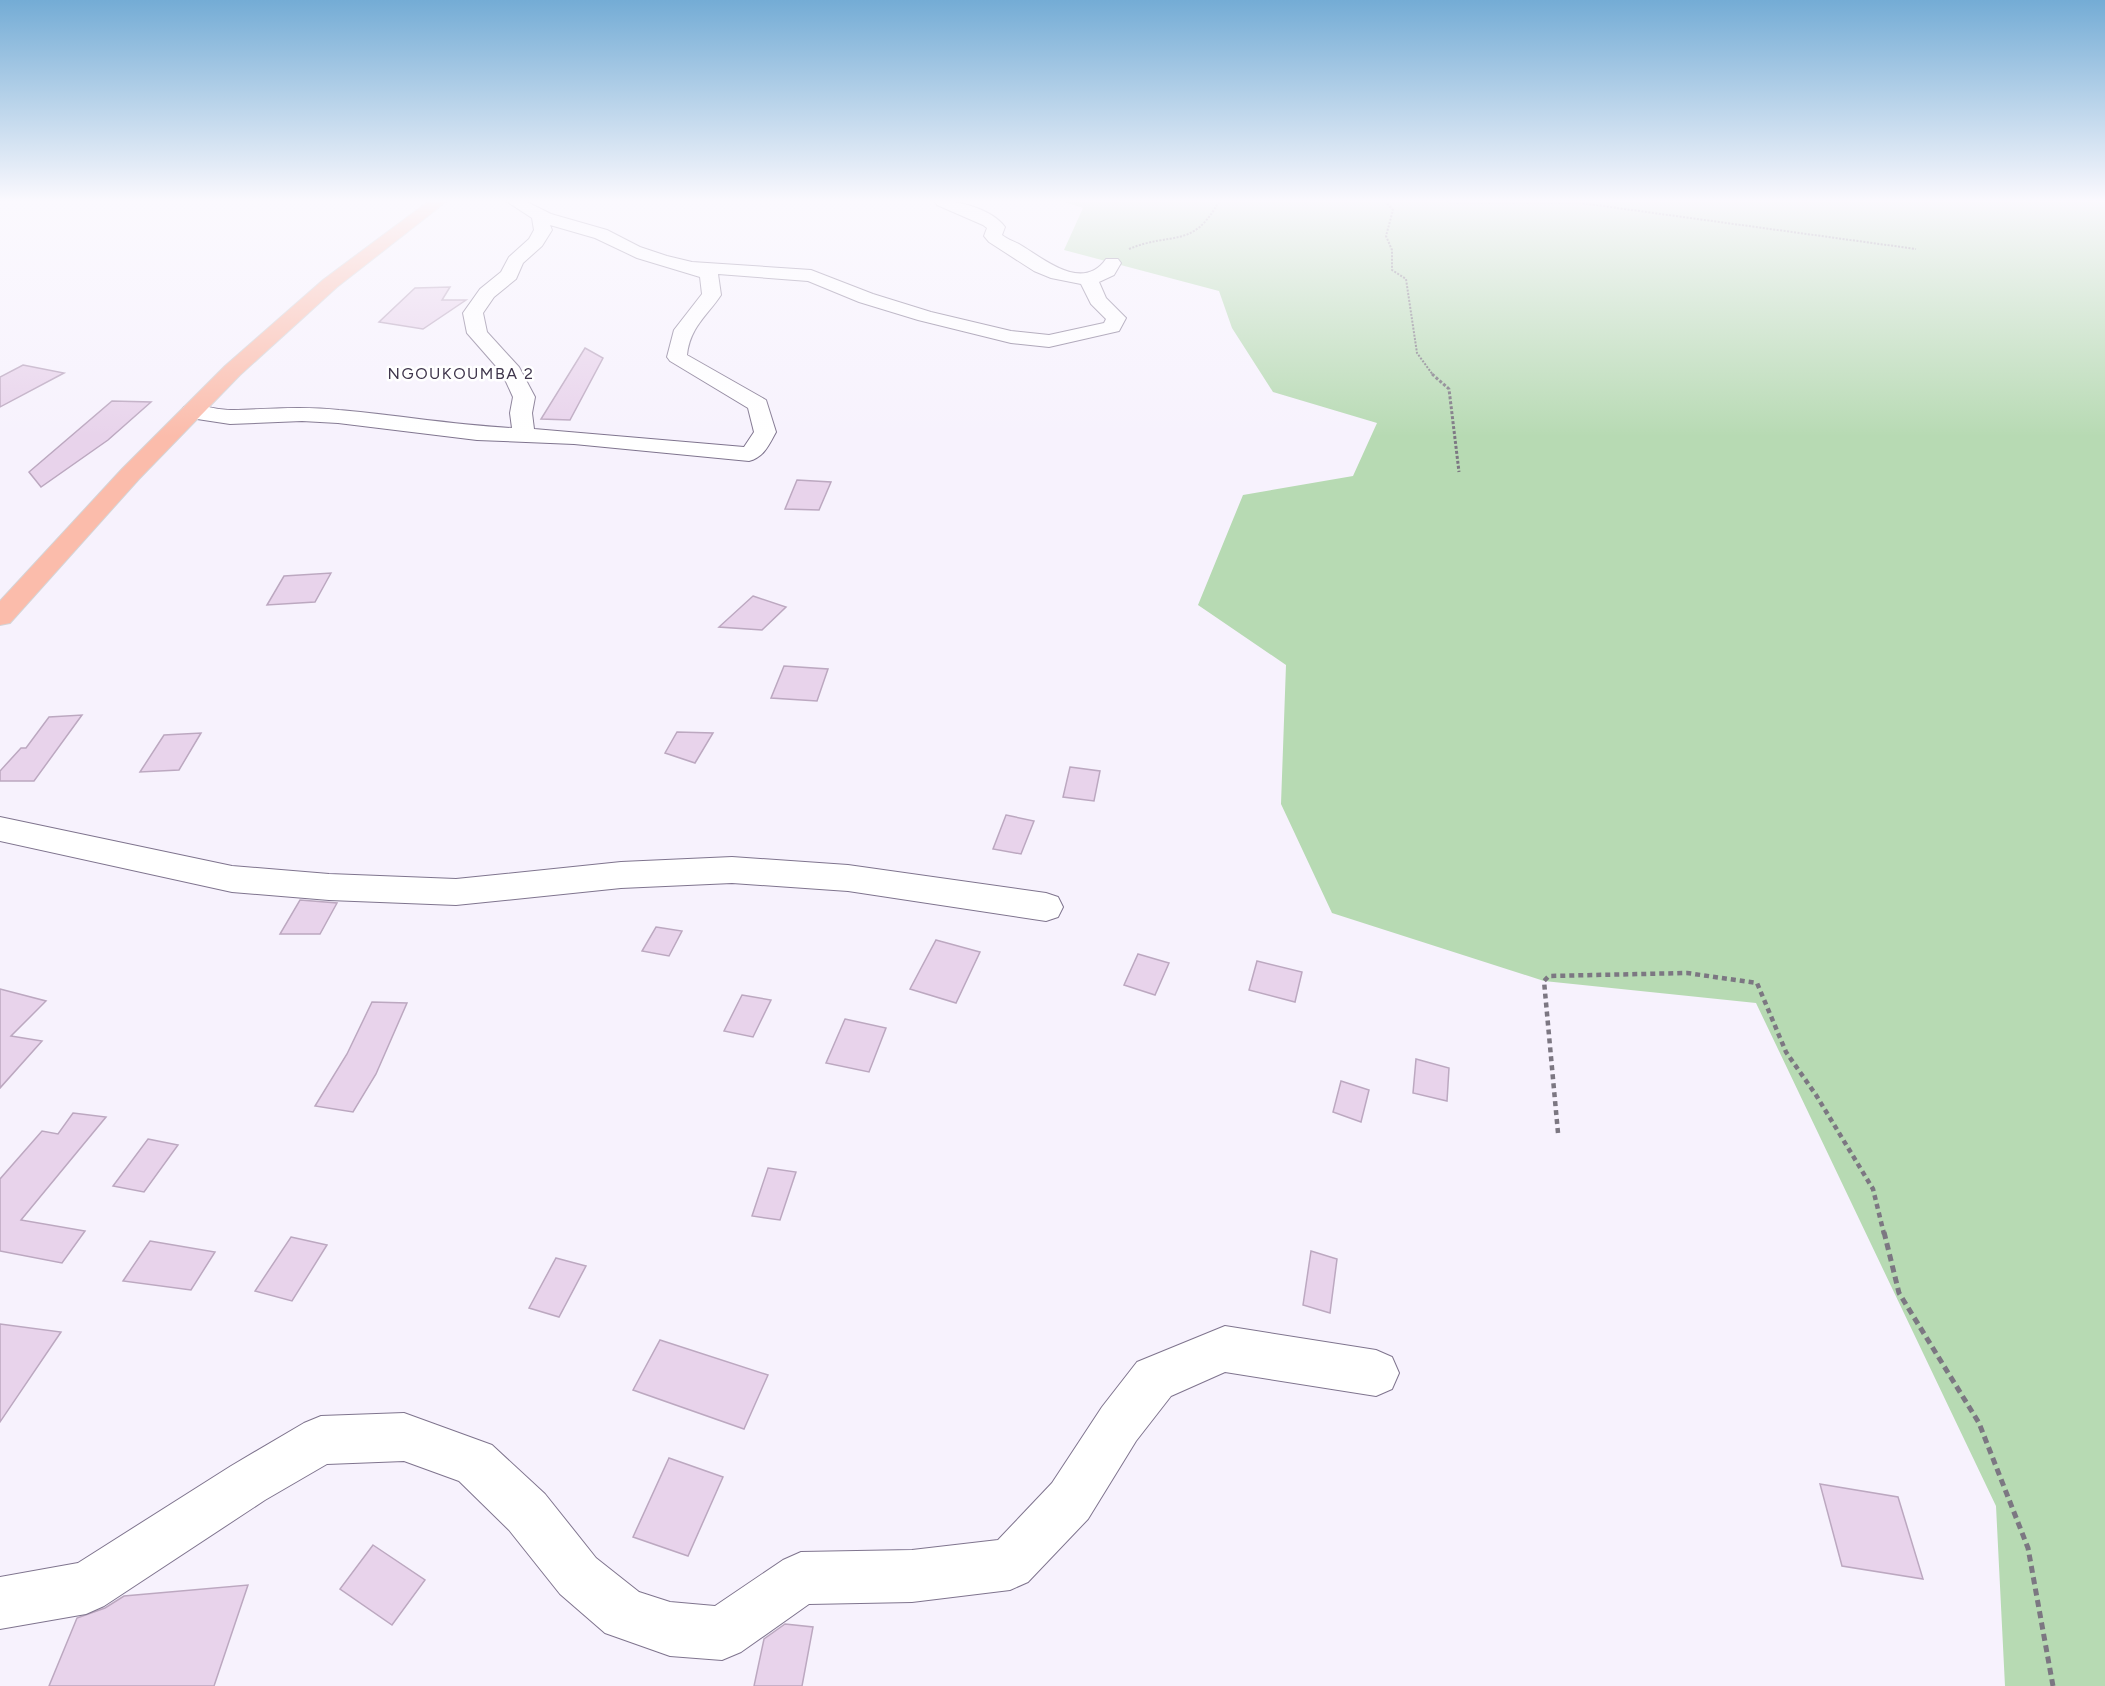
<svg xmlns="http://www.w3.org/2000/svg" width="2105" height="1686" viewBox="0 0 2105 1686" font-family="Figtree,sans-serif">
	<style>
		.green { fill: #b7dab3 }
		.building { fill: #e8d3eb; stroke: #bca8c0; stroke-width: 1.5 }
		.lines { fill: none; stroke-linecap: round; stroke-linejoin: round }
		.minor-casing { stroke: #7f748e; stroke-width: 2 }
		.major-casing { stroke: #d5d4d6; stroke-width: 2 }
		.path-far3 { stroke: #7c7782; stroke-width: 2; stroke-dasharray: 2 1.5; stroke-linecap: butt }
		.path-far2 { stroke: #7c7782; stroke-width: 3; stroke-dasharray: 3 2; stroke-linecap: butt }
		.path-far1 { stroke: #7c7782; stroke-width: 4.5; stroke-dasharray: 5 4; stroke-linecap: butt }
		.path { stroke: #7c7782; stroke-width: 5; stroke-dasharray: 7 4.5; stroke-linecap: butt }
		.minor { fill: #fff; fill-rule: evenodd }
		.major { fill: #fbbcab; fill-rule: evenodd }
		.labels { text-anchor: middle; dominant-baseline: central; stroke-width: 5; stroke-linejoin: round; paint-order: stroke }
		.far-quarter-label { font-size: 16px; letter-spacing: 1.5px; fill: #3f354c; stroke: #fff }
	</style>
	<rect width="100%" height="100%" fill="#f7f2fd"/>
	<!-- green -->
	<path class="green" d="M1061,201H2105V1686H2005L1996,1506L1756,1003L1544,981L1332,913L1281,804L1286,665L1198,605L1243,495L1353,476L1377,423L1273,392L1232,328L1219,291L1064,250L1083,208Z"/>
	<!-- building -->
	<g class="building">
		<path d="M450,287L442,300H466L423,329L379,322L415,288Z"/>
		<path d="M585,348L603,358L570,420L541,419Z"/>
		<path d="M23,365L64,373L0,407V377Z"/>
		<path d="M112,401L151,402L108,440L41,487L29,472Z"/>
		<path d="M797,480L831,482L819,510L785,509Z"/>
		<path d="M331,573L315,602L267,605L284,576Z"/>
		<path d="M753,596L786,607L762,630L719,627Z"/>
		<path d="M784,666L828,669L817,701L771,698Z"/>
		<path d="M82,715L34,781H0V771L21,748H26L49,717Z"/>
		<path d="M677,732L713,733L695,763L665,753Z"/>
		<path d="M201,733L179,770L140,772L164,735Z"/>
		<path d="M1070,767L1100,771L1094,801L1063,797Z"/>
		<path d="M1006,815L1034,821L1021,854L993,849Z"/>
		<path d="M300,900L337,903L320,934H280Z"/>
		<path d="M656,927L682,931L669,956L642,951Z"/>
		<path d="M936,940L980,952L956,1003L910,989Z"/>
		<path d="M1138,954L1169,963L1155,995L1124,985Z"/>
		<path d="M1257,961L1302,972L1295,1002L1249,990Z"/>
		<path d="M0,989L46,1001L11,1036L42,1041L0,1088Z"/>
		<path d="M742,995L771,1000L753,1037L724,1031Z"/>
		<path d="M372,1002L407,1003L376,1074L353,1112L315,1106L347,1054Z"/>
		<path d="M845,1019L886,1028L869,1072L826,1063Z"/>
		<path d="M1416,1059L1449,1068L1447,1101L1413,1093Z"/>
		<path d="M1341,1081L1369,1090L1361,1122L1333,1112Z"/>
		<path d="M73,1113L106,1117L21,1220L85,1231L62,1263L0,1251V1179L42,1131L58,1134Z"/>
		<path d="M148,1139L178,1145L144,1192L113,1186Z"/>
		<path d="M768,1168L796,1172L780,1220L752,1216Z"/>
		<path d="M291,1237L327,1245L292,1301L255,1291Z"/>
		<path d="M150,1241L215,1252L191,1290L123,1281Z"/>
		<path d="M1311,1251L1337,1259L1330,1313L1303,1305Z"/>
		<path d="M556,1258L586,1266L559,1317L529,1308Z"/>
		<path d="M0,1324L61,1332L0,1422Z"/>
		<path d="M660,1340L768,1375L744,1429L633,1390Z"/>
		<path d="M669,1458L723,1477L688,1556L633,1537Z"/>
		<path d="M1820,1484L1898,1497L1923,1579L1842,1566Z"/>
		<path d="M373,1545L425,1580L392,1625L340,1589Z"/>
		<path d="M248,1585L214,1686H49L77,1618L105,1608L124,1596Z"/>
		<path d="M785,1624L813,1627L802,1686H754L764,1639Z"/>
	</g>
	<g class="lines">
		<!-- minor casing -->
		<g class="minor-casing">
			<g id="minor">
				<path d="M506,201H525L551,214L607,230L640,247L667,256L692,262L811,270L873,294L931,312L1011,331L1049,335L1104,323L1106,319L1091,304L1081,284L1051,278L1034,271L989,242L984,236L987,228L983,225L937,205L935,201C955,199 992,209 1005,227L1002,235C1007,239 1013,241 1019,244C1043,258 1082,293 1106,259H1118L1121,263L1114,275L1099,282L1106,298L1126,318L1119,331L1049,347L1011,343L918,320L859,302L808,281L718,274L721,295C707,316 690,327 687,355L766,400L776,432C769,445 764,457 749,461L574,444L477,440L338,423L302,421L230,424L184,417L181,412L184,407C201,403 217,411 234,410C269,409 304,406 339,410C397,415 454,425 512,428L510,413L513,397L502,373L467,333L463,313L480,289L501,272L509,257L529,239L534,230L532,218ZM550,225L595,238L637,258L700,277L702,294L674,330L667,357L670,361L748,408L754,432L744,447L534,429L532,413L535,397L519,367L487,332L483,313L494,297L516,279L523,263L542,246L552,230Z"/>
				<path d="M0,817L232,866L329,874L456,879L621,862L732,857L848,865L1046,893L1058,897L1063,907L1058,917L1046,921L848,891L732,883L621,888L456,905L329,900L232,892L0,841Z"/>
				<path d="M1225,1326L1376,1350L1392,1357L1399,1373L1392,1389L1376,1396L1225,1372L1171,1396L1136,1441L1088,1519L1028,1582L1010,1590L912,1602L809,1604L741,1652L722,1660L670,1656L605,1633L560,1594L509,1530L459,1481L404,1461L327,1464L265,1500L104,1606L86,1614L0,1629V1577L78,1563L231,1466L304,1423L321,1416L404,1413L492,1445L545,1494L596,1558L639,1592L670,1602L715,1606L783,1560L801,1552L912,1550L998,1540L1052,1483L1102,1407L1137,1362Z"/>
			</g>
		</g>
		<!-- major casing -->
		<g class="major-casing">
			<path id="major" d="M429,201H447L337,287L240,375L139,479L10,623L0,625V601L122,469L225,366L323,280Z"/>
		</g>
		<!-- path-far3 -->
		<g class="path-far3">
			<path d="M1385,201L1393,210L1386,236L1392,250V270L1406,279L1417,353L1433,375"/>
			<path d="M1448,201V203H1581L1916,249"/>
			<path d="M1832,201H1842"/>
			<path d="M1129,249C1172,231 1193,250 1219,201"/>
		</g>
		<!-- path-far2 -->
		<path class="path-far2" d="M1432,374L1449,389L1459,472"/>
		<!-- path-far1 -->
		<path class="path-far1" d="M1558,1133L1544,981L1549,976L1687,973L1757,983L1786,1052L1816,1095L1873,1189L1884,1234"/>
		<!-- path -->
		<path class="path" d="M1884,1232L1899,1293L1979,1423L2028,1548L2053,1686"/>
		<!-- minor -->
		<use href="#minor" class="minor"/>
		<!-- major -->
		<use href="#major" class="major"/>
	</g>
	<!-- sky -->
	<linearGradient id="sky" x2="0" y2="1"><stop stop-color="#74acd5"/><stop offset="0.46" stop-color="#fbf9fe"/><stop offset="1" stop-color="#fbf9fe" stop-opacity="0"/></linearGradient>
	<rect width="2105" height="437" fill="url(#sky)"/>
	<g class="labels">
		<!-- far-quarter labels -->
		<g class="far-quarter-label">
			<text x="461" y="373">NGOUKOUMBA 2</text>
		</g>
	</g>
</svg>
